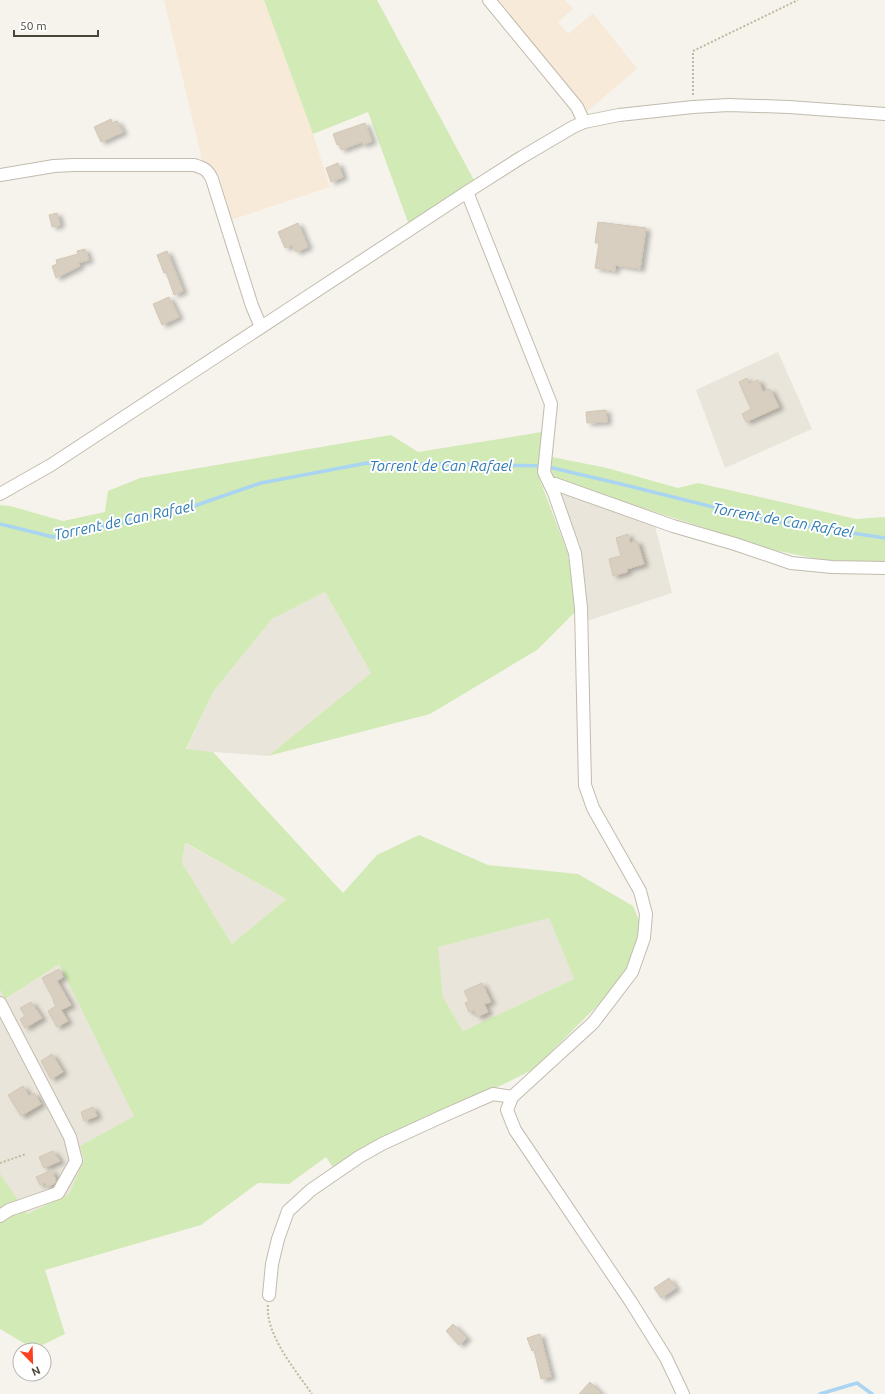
<svg xmlns="http://www.w3.org/2000/svg" width="885" height="1394" viewBox="0 0 885 1394" font-family="Ubuntu,sans-serif">
	<style>
		.residential { fill: #eae5da }
		.commercial { fill: #f7ead8 }
		.green { fill: #d2eab5; fill-rule: evenodd }
		.lines { fill: none; stroke-linecap: round; stroke-linejoin: round }
		.stream { stroke: #a9d4f2; stroke-width: 3.5 }
		.building { fill: #d8cfc1; stroke: #d3c7b4; filter: url(#shadow) }
		.minor-casing { stroke: #c2bbae; stroke-width: 14 }
		.path { stroke: #c4b79f; stroke-width: 2; stroke-dasharray: 2 2; stroke-linecap: butt }
		.minor { stroke: #fff; stroke-width: 12 }
		.labels { text-anchor: middle; dominant-baseline: central; stroke-width: 4; stroke-linejoin: round; paint-order: stroke }
		.water-label { font-size: 15px; font-style: italic; fill: #2e7ab2; stroke: #fff }
	</style>
	<defs>
		<filter id="shadow"><feDropShadow dx="4.5" dy="2.5" stdDeviation="2" flood-color="#0004"/></filter>
	</defs>
	<rect width="100%" height="100%" fill="#f6f3ec"/>
	<!-- residential -->
	<g class="residential">
		<path d="M778,352L812,429L725,468L696,390Z"/>
		<path d="M556,488L655,526L672,593L587,621L580,544Z"/>
		<path d="M325,592L371,673L268,756L186,750L213,692L272,619Z"/>
		<path d="M185,843L286,899L232,944L182,863Z"/>
		<path d="M549,918L574,979L463,1031L443,997L437,947Z"/>
		<path d="M59,964L135,1116L80,1146L84,1159L69,1194L26,1214L0,1173V990L5,999Z"/>
	</g>
	<!-- commercial -->
	<g class="commercial">
		<path d="M164,0H264L313,134L330,187L231,220L219,175L203,164Z"/>
		<path d="M481,0H565L573,9L558,22L568,34L593,13L637,69L578,119Z"/>
	</g>
	<!-- green -->
	<g class="green">
		<path d="M264,0H377L475,182L409,225L368,112L313,134Z"/>
		<path d="M542,432L538,475L568,554L575,612L537,650L430,714L268,756L371,673L325,592L272,619L213,692L186,749L213,752L343,893L377,855L419,835L488,865L578,874L633,906L641,925L628,968L609,994L534,1069L502,1085L391,1135L334,1169L326,1157L289,1184L258,1183L201,1225L45,1270L65,1334L34,1349L0,1329V1173L27,1214L69,1194L84,1159L80,1146L134,1116L59,964L5,999L0,990V505L10,506L63,521L105,512L108,491L140,478L391,435L418,452ZM185,843H186L286,899L232,944L182,863ZM549,918L574,979L463,1031L443,997L438,947Z"/>
		<path d="M552,457L607,468L678,488L698,483L856,519L885,517V562L822,560L769,549L551,478Z"/>
	</g>
	<g class="lines">
		<!-- stream -->
		<g class="stream">
			<path d="M0,524L53,537L191,507L261,483L367,463L499,465L544,466L621,484L761,519L885,538"/>
			<path d="M820,1394L857,1383L872,1394"/>
		</g>
	</g>
	<!-- building -->
	<g class="building">
		<path d="M111,119L112,123L117,121L123,132L101,142L94,127Z"/>
		<path d="M365,123L372,141L363,145L362,142L341,150L339,144L337,145L333,134Z"/>
		<path d="M338,163L343,177L331,182L326,168Z"/>
		<path d="M57,213L60,225L52,227L49,215Z"/>
		<path d="M598,222L646,228L640,269L615,265V271L595,268L599,243H595Z"/>
		<path d="M298,223L308,247L296,252L292,245L285,248L278,232Z"/>
		<path d="M85,249L89,260L78,263L80,266L56,278L52,266L57,264L56,260L78,254L77,251Z"/>
		<path d="M167,251L183,291L174,295L166,272L164,273L157,255Z"/>
		<path d="M169,297L179,317L162,325L153,304Z"/>
		<path d="M747,378L749,384L758,380L763,392L770,389L779,407L746,422L742,414L751,409L739,382Z"/>
		<path d="M606,410L607,422L587,423L586,412Z"/>
		<path d="M628,534L630,543L637,541L644,564L627,569V572L613,576L609,559L621,556L616,538Z"/>
		<path d="M59,969L63,977L57,981L71,1005L61,1010L68,1021L57,1027L48,1011L56,1006L53,1001L54,1000L42,978Z"/>
		<path d="M482,983L491,1002L484,1004L488,1012L477,1017L474,1010L469,1012L465,1003L469,1001L464,991Z"/>
		<path d="M31,1002L42,1018L25,1028L20,1019L25,1016L20,1008Z"/>
		<path d="M52,1054L63,1072L51,1079L41,1061Z"/>
		<path d="M23,1086L29,1096L34,1093L41,1104L21,1116L8,1095Z"/>
		<path d="M93,1107L97,1116L84,1121L81,1112Z"/>
		<path d="M53,1151L60,1161L44,1168L39,1157Z"/>
		<path d="M52,1170L56,1181L55,1183L47,1187L45,1183L40,1185L36,1177Z"/>
		<path d="M669,1278L676,1288L661,1298L654,1288Z"/>
		<path d="M453,1324L467,1338L459,1345L446,1331Z"/>
		<path d="M540,1334L551,1377L541,1379L534,1350L532,1351L527,1338Z"/>
		<path d="M590,1382L602,1394H579Z"/>
	</g>
	<g class="lines">
		<!-- minor casing -->
		<g class="minor-casing">
			<g id="minor">
				<path d="M489,0L577,107L584,122"/>
				<path d="M0,175L54,166L73,165H194C204,168 208,170 212,179L252,306L261,327"/>
				<path d="M467,192L551,404L544,472L554,493L575,553L581,608L585,785L593,808L640,891L646,914L644,938L632,972L593,1023L512,1097L507,1110L515,1130L631,1302L666,1358L683,1394"/>
				<path d="M550,484H555L673,526L735,544L791,563L832,567L885,568"/>
				<path d="M0,494L51,465L467,192L522,157L573,127L584,122L619,115L693,107L729,105L789,107L885,114"/>
				<path d="M0,1003L70,1137L76,1161L58,1193L9,1210L0,1216"/>
				<path d="M269,1295L272,1264L278,1239L288,1211L311,1190L359,1157L382,1144L443,1116L493,1094L512,1097"/>
			</g>
		</g>
		<!-- path -->
		<g class="path">
			<path d="M693,95V51L798,0"/>
			<path d="M0,1163L26,1154"/>
			<path d="M268,1305C265,1334 296,1371 312,1394"/>
		</g>
		<!-- minor -->
		<use href="#minor" class="minor"/>
	</g>
	<g class="labels">
		<!-- water labels -->
		<g class="water-label">
			<text x="441" y="465">Torrent de Can Rafael</text>
			<text transform="translate(124 520) rotate(-12)">Torrent de Can Rafael</text>
			<text transform="translate(783 520) rotate(10)">Torrent de Can Rafael</text>
		</g>
	</g>
	<!-- north arrow -->
	<g transform="translate(32 1362) rotate(157)"><circle r="19" fill="#ffffff" stroke="#b7b4b0"/>
	<path d="M0-3L7 15L0 10L-7 15Z" fill="#fc3f1d"/>
	<text y="-6" font-size="11" font-weight="bold" text-anchor="middle" fill="#4b4439">N</text>
	</g>
	<!-- scale -->
	<path d="M14 30v6h84v-6" fill="none" stroke="#4b4439" stroke-width="2"/>
	<text x="20" y="30" font-size="12" fill="#4b4439" stroke="#ffffff" stroke-width="3" paint-order="stroke">50 m</text>
</svg>
